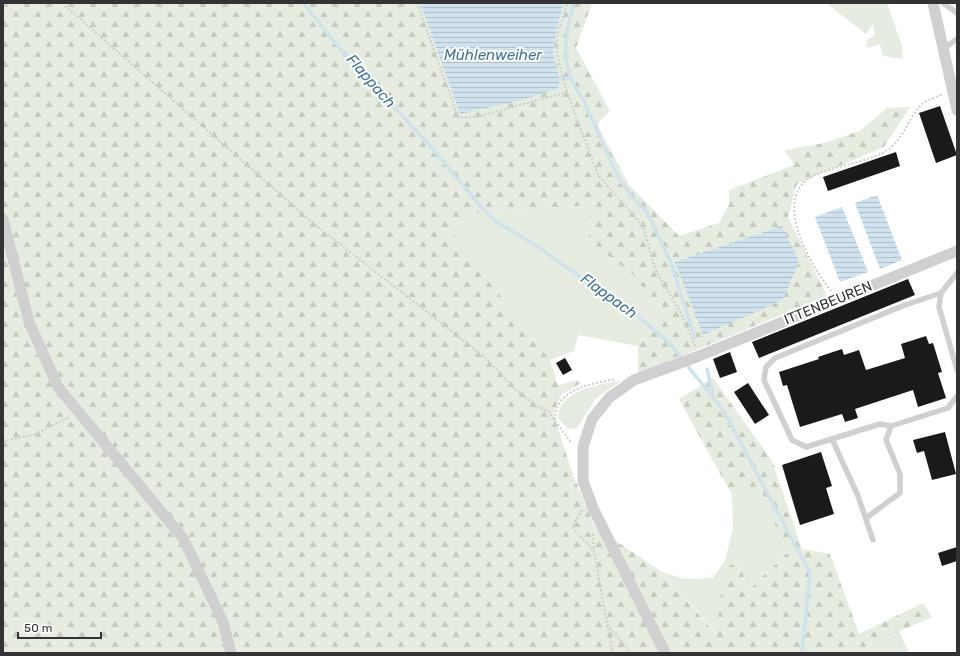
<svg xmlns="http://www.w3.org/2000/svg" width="960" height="656" viewBox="0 0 960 656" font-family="Rubik,sans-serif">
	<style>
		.grass { fill: #e6ecdf }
		.forest { fill: url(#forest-firs) }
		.water { fill: url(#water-rules) }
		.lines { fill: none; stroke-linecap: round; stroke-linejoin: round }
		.stream { stroke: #cfe2ee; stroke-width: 3.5 }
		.building { fill: #1a1a1a }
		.path { stroke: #cdcdcd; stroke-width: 2; stroke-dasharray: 2 2; stroke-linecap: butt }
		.lane { stroke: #d0d0d0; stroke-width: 5.5 }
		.street { stroke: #d0d0d0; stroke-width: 11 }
		.labels { text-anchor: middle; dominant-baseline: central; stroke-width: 4; stroke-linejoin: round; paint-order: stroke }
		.street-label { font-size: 14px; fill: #333; stroke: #fff }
		.water-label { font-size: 15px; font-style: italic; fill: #3f7597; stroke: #fff }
	</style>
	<defs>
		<pattern id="forest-firs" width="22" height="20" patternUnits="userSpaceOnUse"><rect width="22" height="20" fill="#e6ecdf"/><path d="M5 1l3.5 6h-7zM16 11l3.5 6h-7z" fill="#c6cbc0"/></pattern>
		<pattern id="water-rules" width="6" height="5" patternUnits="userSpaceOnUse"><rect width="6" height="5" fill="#cfe2ee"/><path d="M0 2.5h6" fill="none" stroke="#b2c2cd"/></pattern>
	</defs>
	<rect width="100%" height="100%" fill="#fff"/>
	<!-- grass -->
	<g class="grass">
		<path d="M826,3H887L902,46L903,59L883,56L880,44L866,48L867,40L875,35L873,24L866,34Z"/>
		<path d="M591,206L589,241L632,274L662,310L638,346L578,335L574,351L550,360L449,229L484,210Z"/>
		<path d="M621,381L596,398L577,428L568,429L558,418C559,390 599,384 621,381Z"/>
		<path d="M760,487L787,553L748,591L739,560L724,569L717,634L662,572L684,579L713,578L725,561L733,529L732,495Z"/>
		<path d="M899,631L909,653H866V646Z"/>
	</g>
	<!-- forest -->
	<path class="forest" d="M3,3H420L460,114L523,100L558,89C563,72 556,73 554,59C552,43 560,19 564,3H592L576,48L610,111L597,124L629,185L679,236L719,223L729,205V190L794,165L785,150L824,143L860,131L887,108L910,107L884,147L797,184L788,217L827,296L638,374V346L662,310L632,274L589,241L590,206L484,210L449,229L550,360L558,385L579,380L581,383L562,394L553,413L573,475L595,527L662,572L716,634L724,569L739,560L748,591L787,553L760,487L732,495L679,399L713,378L772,461L802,549L830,554L859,634L923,603L932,617L866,646V653H3Z"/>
	<!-- water -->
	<g class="water">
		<path d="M420,3H564C560,19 552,43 554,59C556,73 563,72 558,89L523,100L460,114Z"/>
		<path d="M877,195L902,260L880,269L855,203Z"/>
		<path d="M842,207L868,272L840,282L815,217Z"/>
		<path d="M782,226L799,261L783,300L703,335L675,262Z"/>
	</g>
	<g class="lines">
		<!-- stream -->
		<g class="stream">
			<path d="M303,3L336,44L432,148L481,207L495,221L534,244L584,280L629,308L670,344L723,410L810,573L802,653"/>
			<path d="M574,3C564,37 559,67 582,97L618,177L633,198L647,212L671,263L695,338"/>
			<path d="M561,78L572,79"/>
			<path d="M707,369L713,395"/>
		</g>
	</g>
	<!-- building -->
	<g class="building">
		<path d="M940,106L957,155L936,163L919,113Z"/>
		<path d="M896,152L900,166L828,191L823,177Z"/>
		<path d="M908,279L915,295L759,358L752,342Z"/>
		<path d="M926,336L929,344L933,343L942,372L938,373L946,398L918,407L913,390L855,409L858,418L845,422L842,414L800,427L787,385L783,386L779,372L819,359L818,357L842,349L844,355L859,350L866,370L905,358L901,344Z"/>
		<path d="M730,352L737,372L720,378L713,359Z"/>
		<path d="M565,358L572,370L563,375L556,363Z"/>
		<path d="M748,383L769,415L755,424L734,392Z"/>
		<path d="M945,432L956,474L932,480L924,451L917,453L913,440Z"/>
		<path d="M821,452L832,486L826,488L834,514L800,525L782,465Z"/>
		<path d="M957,547V561L942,566L938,553Z"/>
	</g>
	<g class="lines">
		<!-- path -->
		<g class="path">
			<path d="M62,3L313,223L487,359L515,389L535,405L548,411L572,444"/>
			<path d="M417,3L458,117H477L567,92L598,175L643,226L655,269L681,313L695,346"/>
			<path d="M567,92C562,73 554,53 558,33C561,23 565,14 567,3"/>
			<path d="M831,291C810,264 768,194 817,174C839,165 870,162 889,149C904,138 908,118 921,105C927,100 936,97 943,94"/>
			<path d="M555,420C555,389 591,384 615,379"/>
			<path d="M3,441L33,435L69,417"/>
			<path d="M582,510L572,527L594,551"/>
			<path d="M593,534L594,551L607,624L631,653"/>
			<path d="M607,625L613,653"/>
		</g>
		<!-- lane -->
		<g class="lane">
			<path d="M943,3L957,13"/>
			<path d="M944,48L957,39"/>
			<path d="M957,273L941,293L939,307L957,370"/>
			<path d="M941,293L905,305L775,358L766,367L764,380L792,440L806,447L880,424L891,426L948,408L957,396"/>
			<path d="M832,439L858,496L873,540"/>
			<path d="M866,518L900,493V474L886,440L891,426"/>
		</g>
		<!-- street -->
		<g class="street">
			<path d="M933,3L957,110"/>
			<path d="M3,219L29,322L58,387L183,538L223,622L231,653"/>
			<path d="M665,653L593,508L583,481V447L592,419L610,397L634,380L699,356L957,251"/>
		</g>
	</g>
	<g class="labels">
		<!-- street labels -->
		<g class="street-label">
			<text transform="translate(828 303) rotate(-22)">ITTENBEUREN</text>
		</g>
		<!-- water labels -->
		<g class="water-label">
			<text x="493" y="55">Mühlenweiher</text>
			<text transform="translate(371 81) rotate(49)">Flappach</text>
			<text transform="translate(609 296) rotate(36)">Flappach</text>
		</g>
	</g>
	<!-- border -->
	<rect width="960" height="656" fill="none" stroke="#333333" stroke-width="8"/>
	<!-- scale -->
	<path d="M18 632v6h83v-6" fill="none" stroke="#333333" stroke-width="2"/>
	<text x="24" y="632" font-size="12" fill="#333333" stroke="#ffffff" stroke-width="3" paint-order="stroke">50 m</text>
</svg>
